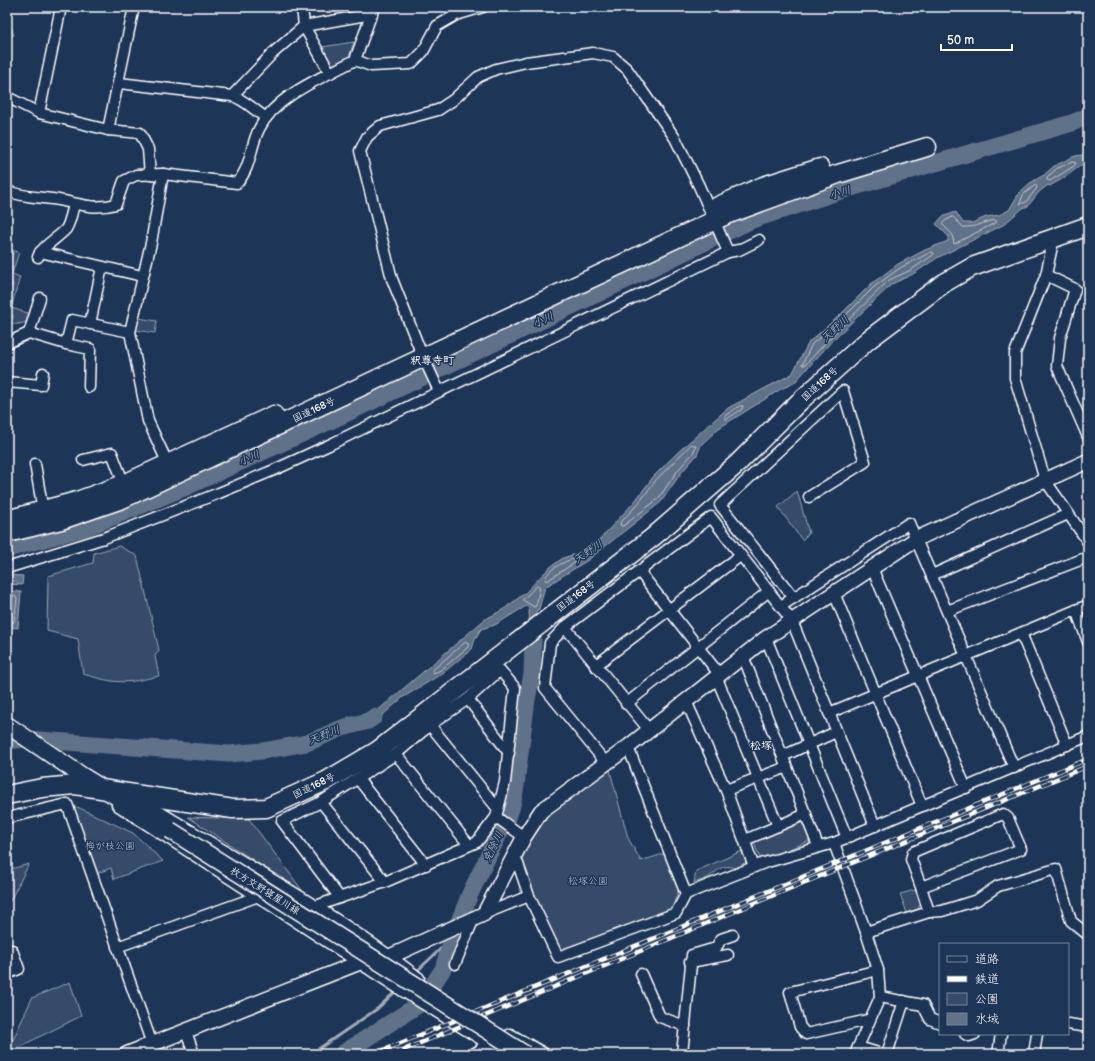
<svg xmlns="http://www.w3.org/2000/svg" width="1095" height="1061" viewBox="0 0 1095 1061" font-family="'Balsamiq Sans','Klee One',sans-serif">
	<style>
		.cemetery { fill: url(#cemetery-stones); stroke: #9aa5b4 }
		.park { fill: #364b69; stroke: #9aa5b4 }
		.water { fill: #617289; stroke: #a0aab8 }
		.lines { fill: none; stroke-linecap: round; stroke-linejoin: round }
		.shore { stroke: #c0c7d0; stroke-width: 1 }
		.stream { stroke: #a0aab8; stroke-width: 3 }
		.river { stroke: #617289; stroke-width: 17 }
		.street-casing { stroke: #fff; stroke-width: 13 }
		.secondary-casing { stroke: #fff; stroke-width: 17 }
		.primary-casing { stroke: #fff; stroke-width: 19 }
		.highway-casing { stroke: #fff; stroke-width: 21 }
		.street { stroke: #1d3557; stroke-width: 10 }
		.secondary { stroke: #1d3557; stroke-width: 14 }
		.primary { stroke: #1d3557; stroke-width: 16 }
		.highway { stroke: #1d3557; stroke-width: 18 }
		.rail-casing { stroke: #fff; stroke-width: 4.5 }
		.rail { stroke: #1d3557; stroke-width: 3; stroke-dasharray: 9; stroke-linecap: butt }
		.primary-bridge-casing { stroke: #fff; stroke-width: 19; stroke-linecap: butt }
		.primary-bridge { stroke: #1d3557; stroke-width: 16 }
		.labels { text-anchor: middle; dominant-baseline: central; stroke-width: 3; stroke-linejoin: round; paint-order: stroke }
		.street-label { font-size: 10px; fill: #fff; stroke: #1d3557 }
		.park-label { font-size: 10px; fill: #b9c0ca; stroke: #1d3557 }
		.water-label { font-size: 11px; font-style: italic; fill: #b8c0ca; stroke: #1d3557 }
		.neighbourhood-label { font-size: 11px; font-weight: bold; fill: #fff; stroke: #1d3557 }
	</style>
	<defs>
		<pattern id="cemetery-stones" width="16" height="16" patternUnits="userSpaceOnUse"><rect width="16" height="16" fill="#364b69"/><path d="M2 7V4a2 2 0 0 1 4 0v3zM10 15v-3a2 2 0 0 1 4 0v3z" fill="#546680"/></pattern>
	</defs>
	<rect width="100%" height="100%" fill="#1d3557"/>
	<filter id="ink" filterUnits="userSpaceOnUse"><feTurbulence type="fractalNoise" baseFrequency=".025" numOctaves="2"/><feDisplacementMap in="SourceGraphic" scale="8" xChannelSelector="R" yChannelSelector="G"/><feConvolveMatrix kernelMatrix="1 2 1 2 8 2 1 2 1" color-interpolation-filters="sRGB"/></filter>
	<g filter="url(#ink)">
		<!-- cemetery -->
		<path class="cemetery" d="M7,249L19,252L12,274L20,277L11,308L31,314L29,321C21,324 15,326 7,322Z"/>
		<!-- park -->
		<g class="park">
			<path d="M7,16L14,35L7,38Z"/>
			<path d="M354,42L348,59L330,68L322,47Z"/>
			<path d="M138,318L157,321L155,333L136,330Z"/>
			<path d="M797,491L809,533L802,540L778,507Z"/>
			<path d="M119,546L137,556L159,650L155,656L159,676C125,684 117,684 83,674L78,639L47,631L48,576L93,563L94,553Z"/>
			<path d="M609,767L628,838L641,861L666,853L679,889L671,911L558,951L531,891L519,856L547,811Z"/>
			<path d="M71,804L133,833L163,861L114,879L111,868L95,874Z"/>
			<path d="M188,817L249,819L302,890L300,891Z"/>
			<path d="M804,820L812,840L761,860L753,841Z"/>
			<path d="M742,851L746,862L737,868C720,864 721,869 709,877C704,880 698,881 694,883L696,871Z"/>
			<path d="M29,864L8,905H7V870Z"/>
			<path d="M915,890L921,903L918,909L907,913L900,894Z"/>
			<path d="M70,982L81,1016L7,1053L32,998Z"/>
		</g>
		<!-- water -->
		<g class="water">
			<path d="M1088,154V165H1081L1067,176L1050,186L1048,185L1039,192L1028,206L1023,208L1003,225L937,258L913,274L892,284L834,339L794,383L781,389L719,428L701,445L697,455L681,473L661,502L588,560L545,587L539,609L536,612C535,631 538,649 531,667L529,609L526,606L495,625L481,629L475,639L472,649L443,673L402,698L375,722L355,730L348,717L360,719L370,717L484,620L504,609L525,593L549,568L563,558L578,553L601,538L635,501L653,477L679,451L728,408L792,374L809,342L839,316L871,284L898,264L925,250L948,241V236L936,224L942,217L956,212L963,223H972L986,217L999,215L1009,210L1019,193L1030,183L1044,175L1054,166L1075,156Z"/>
			<path d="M9,575L23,576L22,585L8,584Z"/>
			<path d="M7,591L21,592L18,628L7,627Z"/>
		</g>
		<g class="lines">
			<!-- shore -->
			<g class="shore">
				<path d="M1073,162L1076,163L1074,166L1050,181L1047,180V178L1056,169Z"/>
				<path d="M1036,185L1037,188L1026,202L1020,204L1023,195Z"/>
				<path d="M953,217L963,227C975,228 983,222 995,220L997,222L954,244L952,234L942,224L945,221Z"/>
				<path d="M932,252L934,253L933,255L911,270L889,280L831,337L805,365H802L812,344L842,319L874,287L900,268Z"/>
				<path d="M740,406H743L742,409L727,419H725V416Z"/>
				<path d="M692,444L696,446L693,453L678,470L658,499L623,526H621L620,523L638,504L656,480Z"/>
				<path d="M576,558L577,561L547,581L545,580C547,569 565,561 576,558Z"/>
				<path d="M537,586L540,588L536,606L534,607L523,600Z"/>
				<path d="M7,595L15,596L17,598L14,622L7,623"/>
				<path d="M466,642L469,643L468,647L441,670L433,673V670Z"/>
			</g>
			<!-- stream -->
			<g class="stream">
				<path d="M415,973L453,937"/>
				<path d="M311,1054L377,1009L398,989"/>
			</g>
			<!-- river -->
			<g class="river">
				<path d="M7,549L88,527L184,488L341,416L752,220L847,189L1072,123L1088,116"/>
				<path d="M7,741L26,739L229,754L262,751L307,743L342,728L368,721L374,717"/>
				<path d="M342,1054L421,1003L443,969L453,937L470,894L511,809L515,792L527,699L532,674L533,641"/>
			</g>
			<!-- street casing -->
			<g class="street-casing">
				<g id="street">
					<path d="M302,7L304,26L330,73"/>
					<path d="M355,60L371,66L411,64L423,52L437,26L456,15L483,7"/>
					<path d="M119,83L232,96C244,99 254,110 265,117"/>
					<path d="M232,96L273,53L304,26L372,14"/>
					<path d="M7,97L39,113L108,130L140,133L148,149L150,175"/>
					<path d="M39,113L61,7"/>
					<path d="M108,130L134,7"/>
					<path d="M163,174L151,243L130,332L148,421L168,464"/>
					<path d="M7,191C23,197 36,197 52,199C76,202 91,211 116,204L124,181L136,175L163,174L237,183C251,168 250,147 259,129C276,95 322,78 355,60L374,7"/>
					<path d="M1054,237L1046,275L1015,353V378L1045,480L1088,542"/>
					<path d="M40,252L142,276"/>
					<path d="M38,257C42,246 58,238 66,229C70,223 72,212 74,204"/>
					<path d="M1046,275L1075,289L1060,338L1057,366L1088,437"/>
					<path d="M90,324L102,267"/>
					<path d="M29,333L66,344L72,320L130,332"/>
					<path d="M7,343L29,333L40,298"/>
					<path d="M66,344L90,349L89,387"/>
					<path d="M7,382L41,385L43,373"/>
					<path d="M439,391L420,350L392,279L360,151L367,137L380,126L438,110L453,100L478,77L496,69L526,62L593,53L613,57L627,69L675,138L699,186L728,252"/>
					<path d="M83,460L112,453L124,484"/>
					<path d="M35,464L43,511"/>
					<path d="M7,568L104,538L219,493L274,470L329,445L728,252L739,250L759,240"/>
					<path d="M872,568L966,788"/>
					<path d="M639,571L719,674"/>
					<path d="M932,575L1068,514"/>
					<path d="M834,593L922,806"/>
					<path d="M794,598L720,505L843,391L865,462L809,497"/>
					<path d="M781,606L909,523L1014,768"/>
					<path d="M1076,610L1088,642"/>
					<path d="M947,611L1088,557"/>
					<path d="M565,627L649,730"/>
					<path d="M1021,633L1067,745"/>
					<path d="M766,638L847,838"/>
					<path d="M743,656L818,846"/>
					<path d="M595,666L740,556"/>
					<path d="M716,676L778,826"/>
					<path d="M468,699L509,753"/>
					<path d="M686,701L726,790L754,867"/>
					<path d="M626,704L769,591"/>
					<path d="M829,713L1088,605"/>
					<path d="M430,725L498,809"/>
					<path d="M628,747L686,894"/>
					<path d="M396,754L469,845"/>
					<path d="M783,756L836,732"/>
					<path d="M606,763L545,688L550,643L565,627L711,517L792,621L875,826"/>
					<path d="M358,779L426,865"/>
					<path d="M726,790L787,767"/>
					<path d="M137,800L147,804C238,860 334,912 419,978L410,988"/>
					<path d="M321,802L385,882"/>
					<path d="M117,805L404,992L505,1054"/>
					<path d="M496,817L524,837"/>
					<path d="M7,818L67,804L152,1044"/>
					<path d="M745,840L806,814"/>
					<path d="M834,843L866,932L878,970L880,997L855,1054"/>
					<path d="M515,855L529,896L558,957L676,913L686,894L764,863L834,843L1088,736"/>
					<path d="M316,906L385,882L477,842L496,817L505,782L515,688L500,670L468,699L430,725L396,754L321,802L282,821L340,898"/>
					<path d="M929,912L942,911L977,900L998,886L1056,869L1071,921L1088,935"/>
					<path d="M484,914L529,896"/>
					<path d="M866,932L929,912L921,887L1021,849L1008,818L1003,814L913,852L911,859L921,887"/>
					<path d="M117,947L256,897"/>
					<path d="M7,952L12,950L19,969L7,974"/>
					<path d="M690,962L728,955"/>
					<path d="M455,964L474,918"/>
					<path d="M641,974L660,1017L685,1026"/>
					<path d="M880,997L923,1005L930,1019L940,1023"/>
					<path d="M868,1020L806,1034L800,1027L790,992L878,970"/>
					<path d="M1068,1024L1088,1027"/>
					<path d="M186,1032L194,1054"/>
					<path d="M510,1034L545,1054"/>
					<path d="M965,1034L969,1036L975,1034"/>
					<path d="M858,1047L882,1054"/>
					<path d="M473,1054L480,1050L486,1042"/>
					<path d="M682,1054L692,955L716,948L721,939L733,935"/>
					<path d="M887,1054L904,1001"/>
					<path d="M998,1054L1001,1034"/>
					<path d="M1034,1054L1037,1034"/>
				</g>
			</g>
			<!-- secondary casing -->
			<g class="secondary-casing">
				<path id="secondary" d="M127,1054L361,962L391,956L484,914L524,837L541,811L628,747L766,638L916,539L1088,461"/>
			</g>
			<!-- primary casing -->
			<g class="primary-casing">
				<path id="primary" d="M7,725L81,775L170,830"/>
			</g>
			<!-- highway casing -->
			<g class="highway-casing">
				<g id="highway">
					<path d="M718,206L763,186L820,168"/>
					<path d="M7,520L77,501L124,484L274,415"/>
					<path d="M7,533L61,520L122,499L726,215L838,174L927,147"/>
					<path d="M7,795L42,788L75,785L233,809L266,808L326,781L377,751L653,537L737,464L799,402L868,340L944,283L972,267L1088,226"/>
				</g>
			</g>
			<!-- street -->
			<use href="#street" class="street"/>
			<!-- secondary -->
			<use href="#secondary" class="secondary"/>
			<!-- primary -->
			<use href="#primary" class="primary"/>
			<!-- highway -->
			<use href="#highway" class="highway"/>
			<!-- rail casing -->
			<g class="rail-casing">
				<g id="rail">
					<path d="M374,1054L1088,759"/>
					<path d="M394,1054L774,895L1088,766"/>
				</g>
			</g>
			<!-- rail -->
			<use href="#rail" class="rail"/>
			<!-- primary-bridge casing -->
			<g class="primary-bridge-casing">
				<path id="primary-bridge" d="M170,830L525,1054"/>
			</g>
			<!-- primary-bridge -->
			<use href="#primary-bridge" class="primary-bridge"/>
		</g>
	</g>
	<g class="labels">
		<!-- street labels -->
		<g class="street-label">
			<text transform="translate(820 384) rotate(-43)">国道168号</text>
			<text transform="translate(314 410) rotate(-25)">国道168号</text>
			<text transform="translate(576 596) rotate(-37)">国道168号</text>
			<text transform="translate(314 786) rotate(-26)">国道168号</text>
			<text transform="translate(265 891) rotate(32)">枚方交野寝屋川線</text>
		</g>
		<!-- park labels -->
		<g class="park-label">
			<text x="110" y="846">梅が枝公園</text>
			<text x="588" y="881">松塚公園</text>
		</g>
		<!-- water labels -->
		<g class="water-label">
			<text transform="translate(840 193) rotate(-17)">小川</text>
			<text transform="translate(543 320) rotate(-25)">小川</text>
			<text transform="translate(835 329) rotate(-43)">天野川</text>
			<text transform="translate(249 458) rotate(-24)">小川</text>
			<text transform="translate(588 552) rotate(-35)">天野川</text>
			<text transform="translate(324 735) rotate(-22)">天野川</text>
			<text transform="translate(493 847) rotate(-64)">免除川</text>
		</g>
		<!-- neighbourhood labels -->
		<g class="neighbourhood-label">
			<text x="432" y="360">釈尊寺町</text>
			<text x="761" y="745">松塚</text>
		</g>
	</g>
	<!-- margin -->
	<rect width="1095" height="1061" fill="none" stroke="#1d3557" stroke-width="24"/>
	<rect x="12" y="12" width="1071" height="1037" fill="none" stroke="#fff" stroke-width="1.5" filter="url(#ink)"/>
	<!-- legend -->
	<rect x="939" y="943" width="130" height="92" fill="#1d3557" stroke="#77869a"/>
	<rect x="947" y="956" width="20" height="6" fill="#1d3557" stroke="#77869a"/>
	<text x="975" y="963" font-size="12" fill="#ffffff">道路</text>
	<rect x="947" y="976" width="20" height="6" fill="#ffffff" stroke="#77869a"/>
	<text x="975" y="983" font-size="12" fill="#ffffff">鉄道</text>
	<rect x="947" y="993" width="20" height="12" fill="#364b69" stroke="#77869a"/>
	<text x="975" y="1003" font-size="12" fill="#ffffff">公園</text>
	<rect x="947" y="1013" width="20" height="12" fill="#617289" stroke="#77869a"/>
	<text x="975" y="1023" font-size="12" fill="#ffffff">水域</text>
	<!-- scale -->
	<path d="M941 44v6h71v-6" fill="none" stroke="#ffffff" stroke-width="2"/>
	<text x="947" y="44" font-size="12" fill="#ffffff" stroke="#1d3557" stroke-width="3" paint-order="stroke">50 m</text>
</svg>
